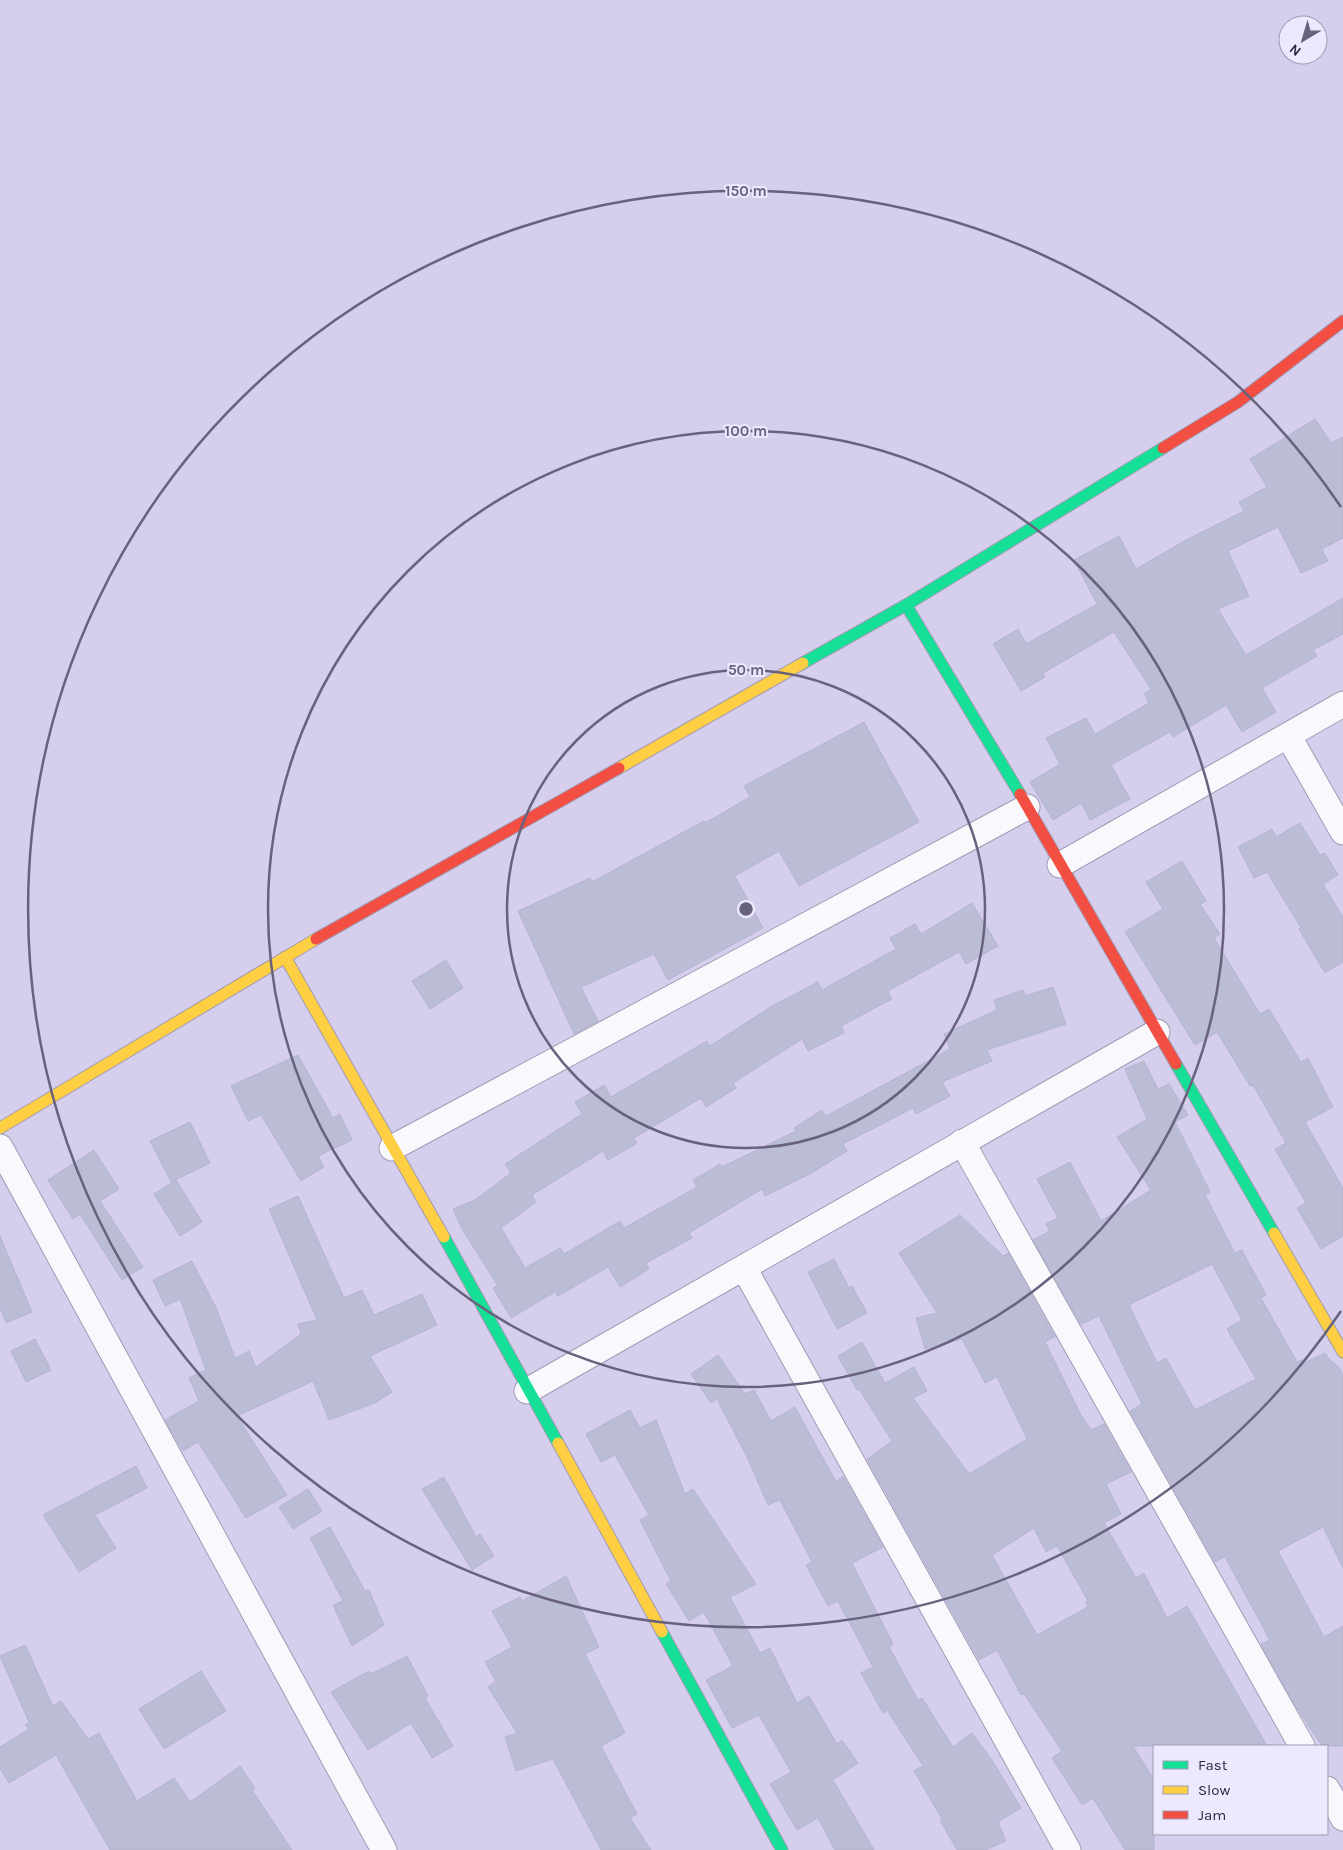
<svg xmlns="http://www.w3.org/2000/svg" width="1343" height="1850" viewBox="0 0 1343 1850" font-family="Karla,sans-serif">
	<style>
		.building { fill: #bbbcd6; stroke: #b5b5cf; fill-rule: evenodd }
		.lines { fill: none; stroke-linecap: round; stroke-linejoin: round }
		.street-casing { stroke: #a09bb4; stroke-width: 27 }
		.fast-casing { stroke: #a09bb4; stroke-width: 13 }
		.slow-casing { stroke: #a09bb4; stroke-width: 13 }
		.jam-casing { stroke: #a09bb4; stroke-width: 13 }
		.street { stroke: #f9f8fc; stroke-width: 25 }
		.fast { stroke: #16e098; stroke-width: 11 }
		.slow { stroke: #ffcf43; stroke-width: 11 }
		.jam { stroke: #f24e42; stroke-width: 11 }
		.ring { fill: none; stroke: #68627e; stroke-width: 2.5 }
		.centre { fill: #68627e; stroke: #ece8fe; stroke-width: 2.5 }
		.ring-label { font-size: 15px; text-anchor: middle; font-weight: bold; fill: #68627e; stroke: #ece8fe; stroke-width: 4; stroke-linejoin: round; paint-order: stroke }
	</style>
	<rect width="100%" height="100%" fill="#d5cfed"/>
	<!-- building -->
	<g class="building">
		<path d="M1315,419L1331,443L1343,437V538L1322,549L1328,561L1301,573L1278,527L1228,551L1249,596L1218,609L1246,655L1343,598V634L1313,650L1317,656L1262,688L1276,712L1242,732L1226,705L1173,737L1170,732L1111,765L1130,799L1090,820L1081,803L1053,820L1030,782L1060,764L1046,738L1086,718L1095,734L1149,703L1144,694L1151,689L1114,632L1043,673L1045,677L1021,691L993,644L1018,629L1026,644L1097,604L1074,560L1119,536L1136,569L1186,540L1244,511L1239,502L1267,487L1250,459Z"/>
		<path d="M864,722L919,822L799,886L779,851L735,876L763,928L668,980L654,954L581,987L598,1021L574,1034L518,911L590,878L592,882L704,821L705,823L750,797L744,786Z"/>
		<path d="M1300,823L1320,855L1325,853L1338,875L1323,884L1343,917V962L1325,973L1299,929L1301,928L1267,872L1254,878L1238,847L1272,829L1276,837Z"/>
		<path d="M1182,861L1206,901L1200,904L1220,934L1214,938L1260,1014L1269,1009L1301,1062L1308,1058L1333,1107L1305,1122L1343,1188V1236L1321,1249L1297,1208L1306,1203L1275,1149L1286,1143L1253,1085L1250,1086L1217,1032L1195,1045L1125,932L1163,909L1146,882Z"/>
		<path d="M972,903L998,946L966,964L959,952L888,991L892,999L841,1026L844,1033L808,1051L802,1039L733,1083L736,1088L706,1107L701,1098L634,1138L637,1143L608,1160L603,1151L532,1195L536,1202L501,1228L525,1268L560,1248L564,1254L620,1221L624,1228L697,1187L693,1180L720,1164L722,1167L796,1131L794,1128L822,1110L826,1116L950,1049L944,1034L997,1010L994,1000L1023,990L1025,996L1053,987L1066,1024L987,1050L992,1061L942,1082L950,1096L916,1114L913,1108L843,1144L847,1151L810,1174L765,1196L762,1189L689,1233L692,1238L646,1263L649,1269L620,1287L608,1267L558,1296L555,1292L511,1318L493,1288L498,1286L462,1229L453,1209L475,1200L511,1173L505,1164L582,1114L575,1102L604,1085L611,1097L707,1041L710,1046L772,1006L818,982L822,990L896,949L890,938L915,924L921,934Z"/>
		<path d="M446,960L463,988L430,1009L412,981Z"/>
		<path d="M298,1055L333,1118L340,1114L352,1140L318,1156L324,1167L301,1181L261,1115L248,1121L231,1086Z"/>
		<path d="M1144,1061L1158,1089L1169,1084L1188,1115L1175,1122L1210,1192L1205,1195L1235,1253L1242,1250L1266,1295L1261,1298L1297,1362L1302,1360L1304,1363L1325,1353L1330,1360L1339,1367L1343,1375V1568L1323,1527L1278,1551L1324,1637L1343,1626V1746H1322L1295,1705L1261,1644L1270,1640L1225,1557L1215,1562L1130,1411L1142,1404L1099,1316L1081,1324L1033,1240L1050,1231L1046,1224L1058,1218L1037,1179L1070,1162L1101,1221L1151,1190L1117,1137L1147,1119L1125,1069ZM1212,1264L1242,1320L1227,1329L1256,1379L1195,1410L1166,1358L1157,1363L1129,1305Z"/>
		<path d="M190,1122L210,1163L171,1182L150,1141Z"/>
		<path d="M94,1150L119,1189L100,1201L143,1267L122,1280L80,1214L73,1219L48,1180Z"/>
		<path d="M176,1180L202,1222L180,1236L154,1194Z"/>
		<path d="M298,1196L344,1298L362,1290L374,1315L422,1294L437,1325L370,1356L392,1392L375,1403L329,1420L313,1381L237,1416L287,1495L246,1518L198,1442L183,1451L165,1420L199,1401L189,1378L206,1370L180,1299L165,1306L153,1280L192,1261L217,1310L235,1358L249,1351L256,1367L301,1334L298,1324L317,1320L269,1209Z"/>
		<path d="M960,1215L1003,1256L1008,1253L1055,1337L1045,1342L1081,1415L1091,1430L1104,1424L1131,1472L1106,1484L1121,1514L1104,1523L1136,1578L1144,1573L1167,1618L1187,1606L1267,1746H1133L1154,1780V1850H1125L1093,1798L1082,1805L1052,1758L1062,1751L1024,1694L1021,1695L997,1650L979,1660L867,1459L892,1441L859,1389L857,1390L838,1356L862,1342L885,1383L914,1367L927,1391L913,1398L969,1474L1027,1439L997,1377L985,1383L962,1339L925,1349L916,1318L937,1313L899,1253ZM1034,1528L1046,1552L1057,1546L1088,1601L1085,1602L1088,1607L1037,1635L992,1555Z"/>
		<path d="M0,1236L32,1312L6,1323L0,1308Z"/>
		<path d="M834,1259L849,1288L852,1286L867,1313L837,1329L808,1272Z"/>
		<path d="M35,1339L51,1370L26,1382L11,1351Z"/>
		<path d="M718,1355L745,1394L754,1390L771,1421L795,1407L836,1482L843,1476L883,1547L852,1563L893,1644L889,1647L918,1700L922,1698L953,1747L972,1733L992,1760L1021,1808L998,1822L1006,1841L986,1850H957L940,1820L942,1819L914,1771L923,1766L887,1710L883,1713L861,1673L873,1667L838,1601L828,1606L806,1565L812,1562L780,1500L768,1505L747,1457L717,1399L711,1403L691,1374Z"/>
		<path d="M630,1410L640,1428L656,1420L685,1494L693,1489L756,1584L730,1597L760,1653L770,1648L797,1703L809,1696L837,1744L842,1740L858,1763L833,1780L874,1850H835L818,1818L797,1830L770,1784L791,1772L759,1715L732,1728L706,1680L733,1666L704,1612L689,1621L666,1584L671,1581L640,1520L649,1515L615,1455L601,1462L586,1434Z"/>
		<path d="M136,1466L147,1488L95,1515L116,1548L79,1572L43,1515Z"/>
		<path d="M444,1477L476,1537L480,1534L494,1556L472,1570L422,1489Z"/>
		<path d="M308,1489L322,1511L293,1529L279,1507Z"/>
		<path d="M330,1527L365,1591L369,1590L384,1625L352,1646L333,1605L343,1601L310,1538Z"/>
		<path d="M566,1576L599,1647L585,1654L625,1733L601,1746L637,1814L630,1818L651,1850H601L553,1759L516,1771L505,1737L517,1733L488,1687L496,1681L485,1662L512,1647L492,1611L520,1597L522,1601Z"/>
		<path d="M25,1645L53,1706L61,1701L88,1739L99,1733L137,1801L174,1778L190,1802L240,1766L255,1788L252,1790L292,1850H110L56,1755L9,1783L0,1768V1747L29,1729L25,1725L29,1722L0,1656Z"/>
		<path d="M407,1656L428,1696L425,1698L453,1746L432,1758L411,1723L368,1750L331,1692L369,1671L371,1674Z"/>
		<path d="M201,1671L226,1711L164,1749L139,1709Z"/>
	</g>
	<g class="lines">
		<!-- street casing -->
		<g class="street-casing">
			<g id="street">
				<path d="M1289,737L1343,832"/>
				<path d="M1060,865L1343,704"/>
				<path d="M962,1142L1302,1746"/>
				<path d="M0,1147L384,1850"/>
				<path d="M392,1148L1027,807"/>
				<path d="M744,1268L1068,1850"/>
				<path d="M527,1391L1157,1032"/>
				<path d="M1327,1789L1343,1818"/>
			</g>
		</g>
		<!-- fast casing -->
		<g class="fast-casing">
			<g id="fast">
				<path d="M906,605L1020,794"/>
				<path d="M803,663L906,605L1163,448"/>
				<path d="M1176,1064L1274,1233"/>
				<path d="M444,1237L558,1443"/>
				<path d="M662,1632L782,1850"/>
			</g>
		</g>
		<!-- slow casing -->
		<g class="slow-casing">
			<g id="slow">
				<path d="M619,768L803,663"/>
				<path d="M285,957L444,1237"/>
				<path d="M0,1128L316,939"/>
				<path d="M1274,1233L1343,1352"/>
				<path d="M558,1443L662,1632"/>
			</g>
		</g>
		<!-- jam casing -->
		<g class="jam-casing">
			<g id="jam">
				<path d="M1163,448L1238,402L1343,321"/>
				<path d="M1020,794L1176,1064"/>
				<path d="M316,939L619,768"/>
			</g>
		</g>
		<!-- street -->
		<use href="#street" class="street"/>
		<!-- fast -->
		<use href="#fast" class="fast"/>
		<!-- slow -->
		<use href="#slow" class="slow"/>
		<!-- jam -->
		<use href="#jam" class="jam"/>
	</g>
	<!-- distance rings -->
	<g class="ring">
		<circle cx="746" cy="909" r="239"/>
		<circle cx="746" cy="909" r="478"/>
		<path d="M1341 1311A718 718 0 1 1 1341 507"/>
	</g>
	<circle cx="746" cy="909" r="8" class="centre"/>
	<g class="ring-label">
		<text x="746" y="196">150 m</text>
		<text x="746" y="436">100 m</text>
		<text x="746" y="675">50 m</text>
	</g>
	<!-- legend -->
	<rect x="1153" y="1745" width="175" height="90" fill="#ece8fe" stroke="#a09bb3"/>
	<rect x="1163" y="1761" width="25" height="8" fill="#16e098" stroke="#a09bb3"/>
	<text x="1198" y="1770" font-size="15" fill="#2e2843">Fast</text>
	<rect x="1163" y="1786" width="25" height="8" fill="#ffcf43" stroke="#a09bb3"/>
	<text x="1198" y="1795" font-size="15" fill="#2e2843">Slow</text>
	<rect x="1163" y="1811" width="25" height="8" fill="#f24e42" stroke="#a09bb3"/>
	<text x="1198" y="1820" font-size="15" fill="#2e2843">Jam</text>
	<!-- north arrow -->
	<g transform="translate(1303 40) rotate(218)"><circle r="24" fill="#ece8fe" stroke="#a09bb3"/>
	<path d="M0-4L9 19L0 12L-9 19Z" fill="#68627e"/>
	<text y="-8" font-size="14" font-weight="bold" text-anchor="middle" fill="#2e2843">N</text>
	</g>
</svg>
